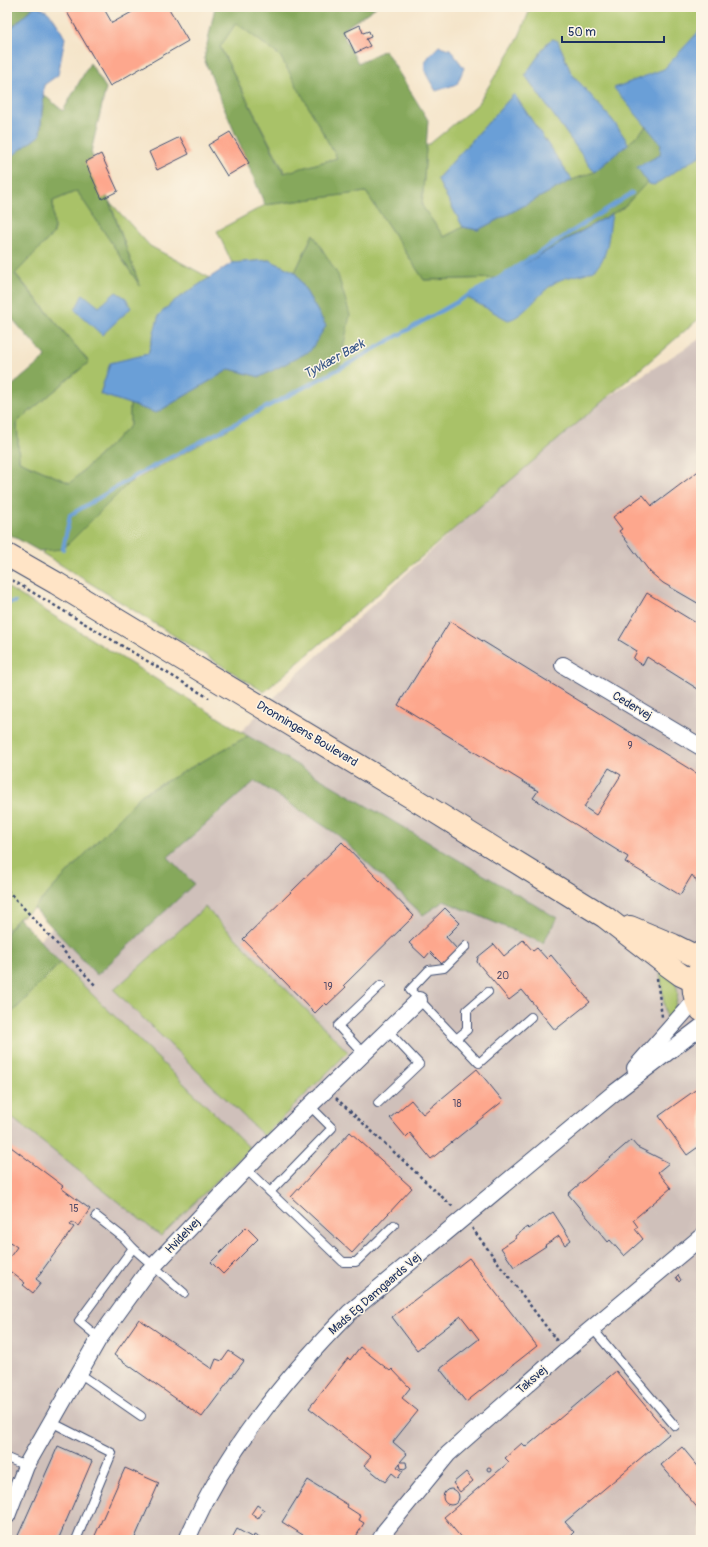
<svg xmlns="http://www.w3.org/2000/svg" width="708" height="1547" viewBox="0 0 708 1547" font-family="Pangolin,sans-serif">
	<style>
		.industrial { fill: #cfc0ba }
		.green { fill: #a9c268; stroke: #627863 }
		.forest { fill: #86a85c; stroke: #506c5d; fill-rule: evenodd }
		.water { fill: #6a9fd7; stroke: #42679a }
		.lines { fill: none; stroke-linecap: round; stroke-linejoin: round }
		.stream { stroke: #6a9fd7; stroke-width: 4 }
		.building { fill: #fda78d; fill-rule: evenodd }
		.service-casing { stroke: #3c4a6e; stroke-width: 10 }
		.minor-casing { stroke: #3c4a6e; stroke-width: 18 }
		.secondary-casing { stroke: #3c4a6e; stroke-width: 24 }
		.path { stroke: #3c4a6e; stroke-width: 2.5; stroke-dasharray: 3 3; stroke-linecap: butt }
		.service { stroke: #fff; stroke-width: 8 }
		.minor { stroke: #fff; stroke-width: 16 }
		.secondary { stroke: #ffe4c6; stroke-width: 22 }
		.labels { text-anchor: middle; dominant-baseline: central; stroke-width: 3; stroke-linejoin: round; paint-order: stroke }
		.number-label { font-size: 10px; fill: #544d6a }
		.street-label { font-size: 12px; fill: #1b2f5e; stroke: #fcf5e5 }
		.water-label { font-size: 13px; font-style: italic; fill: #375688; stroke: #fcf5e5 }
	</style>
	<rect width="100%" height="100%" fill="#fcf5e5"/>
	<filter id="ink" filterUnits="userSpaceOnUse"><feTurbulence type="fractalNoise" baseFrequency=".025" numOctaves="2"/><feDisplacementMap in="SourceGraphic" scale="8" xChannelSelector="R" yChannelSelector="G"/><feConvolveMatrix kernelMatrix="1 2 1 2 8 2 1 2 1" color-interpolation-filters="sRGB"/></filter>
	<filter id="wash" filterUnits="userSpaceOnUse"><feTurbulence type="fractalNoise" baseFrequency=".012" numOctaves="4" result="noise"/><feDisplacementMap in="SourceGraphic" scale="16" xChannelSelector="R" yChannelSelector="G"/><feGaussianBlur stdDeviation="0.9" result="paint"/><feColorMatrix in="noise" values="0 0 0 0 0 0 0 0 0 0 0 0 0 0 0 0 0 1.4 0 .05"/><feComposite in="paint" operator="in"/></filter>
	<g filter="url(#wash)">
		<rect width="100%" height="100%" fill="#f5e5ca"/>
		<!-- industrial -->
		<path class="industrial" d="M701,338V1540H7V974L293,678L577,417Z"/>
		<!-- green -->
		<g class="green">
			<path d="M531,7H701V317L264,692L42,553L70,515L339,369L313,234L295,272L269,260L232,263L217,231L265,205L366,192L424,280L499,278L624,207L650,123L628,144L614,122L571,73L562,50L553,39L548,42L525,75L594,172L572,180L514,94L437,179L463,227L444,237L422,206L426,147L477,105L518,39Z"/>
			<path d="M236,23L281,56L337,158L285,173L220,47Z"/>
			<path d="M77,191L139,284L110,202L150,246L210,278L174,301L159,315L148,354L110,364L100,394L130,404V426L70,483L19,461L17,422L89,362L15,273L54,233L53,201Z"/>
			<path d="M7,587L248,736L141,795L34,908L19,918L7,931Z"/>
			<path d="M205,907L348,1052L264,1136L114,990Z"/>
			<path d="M60,963L250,1148L161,1236L7,1114V1018Z"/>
			<path d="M664,967C683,989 680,996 668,1022L666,1019L660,973Z"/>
		</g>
		<!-- forest -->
		<g class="forest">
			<path d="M7,7H34L7,32Z"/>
			<path d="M215,7H376L341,31L358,63L385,50L428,120L422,206L444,237L463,227L478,230L572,180L594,172L628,144L650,123L674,154L624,207L499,278L424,280L366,192L265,205L204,59ZM236,23L280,56L337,158L284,173L220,47Z"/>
			<path d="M90,63L106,88L91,152L140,286L77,191L53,201L54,233L15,274L89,362L17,422L19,461L70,483L130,426V404L156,413L230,369L260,377L326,326L295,272L313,234L338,275L350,315L339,369L137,475L63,549L39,551L7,533V390L46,357L7,313V160L40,135L44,95L63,111Z"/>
			<path d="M248,736L557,918L543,943L444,901L423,915L338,835L255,781L168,857L194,884L97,975L34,908L141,795Z"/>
			<path d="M19,918L60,963L7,1018V931Z"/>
		</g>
		<!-- water -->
		<g class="water">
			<path d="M34,7C51,7 57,25 65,38L58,75L44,85L40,135L7,160V32Z"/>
			<path d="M701,29V155L654,185L649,184L637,167L660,155L661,144L614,88L664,69Z"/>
			<path d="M553,39L558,41L571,73L614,122L627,141L628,144L594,172L525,75L548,42Z"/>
			<path d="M439,46L450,49L464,68L457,84L436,91C422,67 418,66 439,46Z"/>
			<path d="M514,94L572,180L478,230L463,227L437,179Z"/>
			<path d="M612,214C609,229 609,249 601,262C592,277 571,274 558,281C540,290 525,317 508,320L466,297Z"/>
			<path d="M269,260L295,272L326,326L310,351L260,377L230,369L156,413L100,394L110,363L148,354L159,315L174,301L232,263Z"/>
			<path d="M116,292L126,298L131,308L102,335L75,310L83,294L99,307Z"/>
		</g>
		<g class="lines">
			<!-- stream -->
			<g class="stream">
				<path d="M63,549L70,515L137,475L339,369L499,278L632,193"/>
				<path d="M7,603L15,602"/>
			</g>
		</g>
		<g id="blocks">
			<!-- building -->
			<g class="building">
				<path d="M64,7H103L112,23L141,7H168L188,41L110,86Z"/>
				<path d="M360,25L363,33L369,31L371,37L366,39L370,46L355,53L345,32Z"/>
				<path d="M230,132L249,163L227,176L208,145Z"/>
				<path d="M180,137L189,154L157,170L149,152Z"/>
				<path d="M101,154L118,191L102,199L85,162Z"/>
				<path d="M701,469L700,555L701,605L663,583L650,572L619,531L622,529L613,517L643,495L652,506Z"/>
				<path d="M647,593L701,626V691L647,657L643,665L633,659L637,651L619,640Z"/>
				<path d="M450,621L701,776V893L697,888L700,886L692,875L680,895L625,862L628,857L533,798L538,791L398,705ZM609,768L621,775L596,815L584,807Z"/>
				<path d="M342,842L414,916L344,985L346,987L327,1005L325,1003L315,1013L243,939Z"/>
				<path d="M445,908L460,923L446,937L457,949L442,964L430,952L425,958L409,943Z"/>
				<path d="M523,940L533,951L537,948L547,959L551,955L590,1002L555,1030L522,990L509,1000L477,962L478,957L494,944L504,956Z"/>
				<path d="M477,1069L503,1101L431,1159L410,1133L406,1137L390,1118L411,1100L423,1114Z"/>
				<path d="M701,1086V1145L687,1155L659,1116Z"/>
				<path d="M350,1132L412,1188L352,1253L291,1197Z"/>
				<path d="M631,1140L637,1147L669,1163L658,1172L671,1188L633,1220L638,1227L635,1229L643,1239L624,1256L610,1240L608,1242L568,1194Z"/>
				<path d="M11,1147L63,1186L61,1188L90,1209L78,1226L72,1222L70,1225L74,1227L36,1279L41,1283L33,1293L23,1285L25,1283L7,1269V1261L17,1247L7,1240V1153Z"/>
				<path d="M553,1212L571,1240L565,1245L559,1236L545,1245L546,1246L514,1267L501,1248L516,1238L515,1236L527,1227L529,1229Z"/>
				<path d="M246,1227L258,1239L223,1274L211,1262Z"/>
				<path d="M469,1258L537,1346L466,1402L440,1369L479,1339L461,1316L417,1350L392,1317Z"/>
				<path d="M678,1275L681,1280L679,1282L676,1277Z"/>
				<path d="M139,1319L212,1369L216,1359L222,1361L229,1351L244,1361L202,1417L114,1355Z"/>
				<path d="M360,1347L390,1371L392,1369L410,1388L402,1398L418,1411L393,1442L407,1454L400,1462H406L407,1467L404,1469L401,1468L400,1463L397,1467L403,1471L398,1478L392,1473L385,1482L364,1465L371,1457L309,1408L348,1358L350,1360Z"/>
				<path d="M616,1371L669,1434L565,1522L574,1532L571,1535L573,1537L570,1540H463L444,1517L509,1462L505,1458L522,1443L526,1447Z"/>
				<path d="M58,1446L92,1461L58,1540H16Z"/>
				<path d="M682,1447L701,1470V1512L661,1465Z"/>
				<circle cx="489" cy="1469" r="2"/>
				<path d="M125,1468L159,1483L134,1540H93Z"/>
				<path d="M466,1472L473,1481L460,1492L453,1483Z"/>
				<path d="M308,1480L348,1505L347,1507L361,1516L359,1520L364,1523L354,1540H311L282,1522Z"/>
				<circle cx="451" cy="1497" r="8"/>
				<path d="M257,1505L264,1510L258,1519L251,1514Z"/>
				<path d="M237,1529L253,1538L254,1535L263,1540H231Z"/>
			</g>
		</g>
	</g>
	<g filter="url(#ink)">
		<use href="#blocks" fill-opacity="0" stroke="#3c4a6e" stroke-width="1"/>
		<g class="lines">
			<!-- service casing -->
			<g class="service-casing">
				<g id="service">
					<path d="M466,946L444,968L429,970L410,990L479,1063L531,1017"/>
					<path d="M456,1039L467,1030V1010L488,992"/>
					<path d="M364,1054L338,1026L381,985"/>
					<path d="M378,1103L419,1064L388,1031"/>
					<path d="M246,1169L343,1262H356L394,1225"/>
					<path d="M270,1192L332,1128L310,1106"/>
					<path d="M96,1216L124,1238L133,1248"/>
					<path d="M592,1328L675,1426"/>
					<path d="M99,1338L79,1321L133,1248L184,1293"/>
					<path d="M79,1373L141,1416"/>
					<path d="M51,1422L112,1453L76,1540"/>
					<path d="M7,1458L26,1466"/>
				</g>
			</g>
			<!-- minor casing -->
			<g class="minor-casing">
				<g id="minor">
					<path d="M563,665L701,747"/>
					<path d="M635,1068L695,1000"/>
					<path d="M7,1516L26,1466L98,1340L145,1275L263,1151L419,1000"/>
					<path d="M187,1540C223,1454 284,1379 349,1313L614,1093L701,1027"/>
					<path d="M380,1540L385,1531L448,1454L565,1351L701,1237"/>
				</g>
			</g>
			<!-- secondary casing -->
			<g class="secondary-casing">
				<g id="secondary">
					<path d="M7,555L56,583L416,800L605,917L663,962L681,975L694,981"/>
					<path d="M630,927L673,945L701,959"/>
					<path d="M700,969C690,983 693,997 701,1010"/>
				</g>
			</g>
			<!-- path -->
			<g class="path">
				<path d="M7,577L209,698"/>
				<path d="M7,890L95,985"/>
				<path d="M657,978L662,1017"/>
				<path d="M336,1098L454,1208"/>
				<path d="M472,1228L557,1341"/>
			</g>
			<!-- service -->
			<use href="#service" class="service"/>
			<!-- minor -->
			<use href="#minor" class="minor"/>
			<!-- secondary -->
			<use href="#secondary" class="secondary"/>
		</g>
	</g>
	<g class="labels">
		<!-- number labels -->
		<g class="number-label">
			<text x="630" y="746">9</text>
			<text x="503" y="976">20</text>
			<text x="328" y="987">19</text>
			<text x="457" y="1104">18</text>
			<text x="74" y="1209">15</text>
		</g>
		<!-- street labels -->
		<g class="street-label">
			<text transform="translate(632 706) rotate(31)">Cedervej</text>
			<text transform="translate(307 734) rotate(31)">Dronningens Boulevard</text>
			<text transform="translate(183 1236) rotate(-46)">Hvidelvej</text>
			<text transform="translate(375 1294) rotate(-41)">Mads Eg Damgaards Vej</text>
			<text transform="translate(532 1380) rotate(-41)">Taksvej</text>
		</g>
		<!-- water labels -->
		<g class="water-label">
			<text transform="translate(334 359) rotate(-29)">Tyvkær Bæk</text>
		</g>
	</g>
	<!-- margin -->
	<rect width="708" height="1547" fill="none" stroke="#fcf5e5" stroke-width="24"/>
	<!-- scale -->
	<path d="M562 36v6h102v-6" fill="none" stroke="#1b2f5e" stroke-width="2"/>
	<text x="568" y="36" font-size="12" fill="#1b2f5e" stroke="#fcf5e5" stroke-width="3" paint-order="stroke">50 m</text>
</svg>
